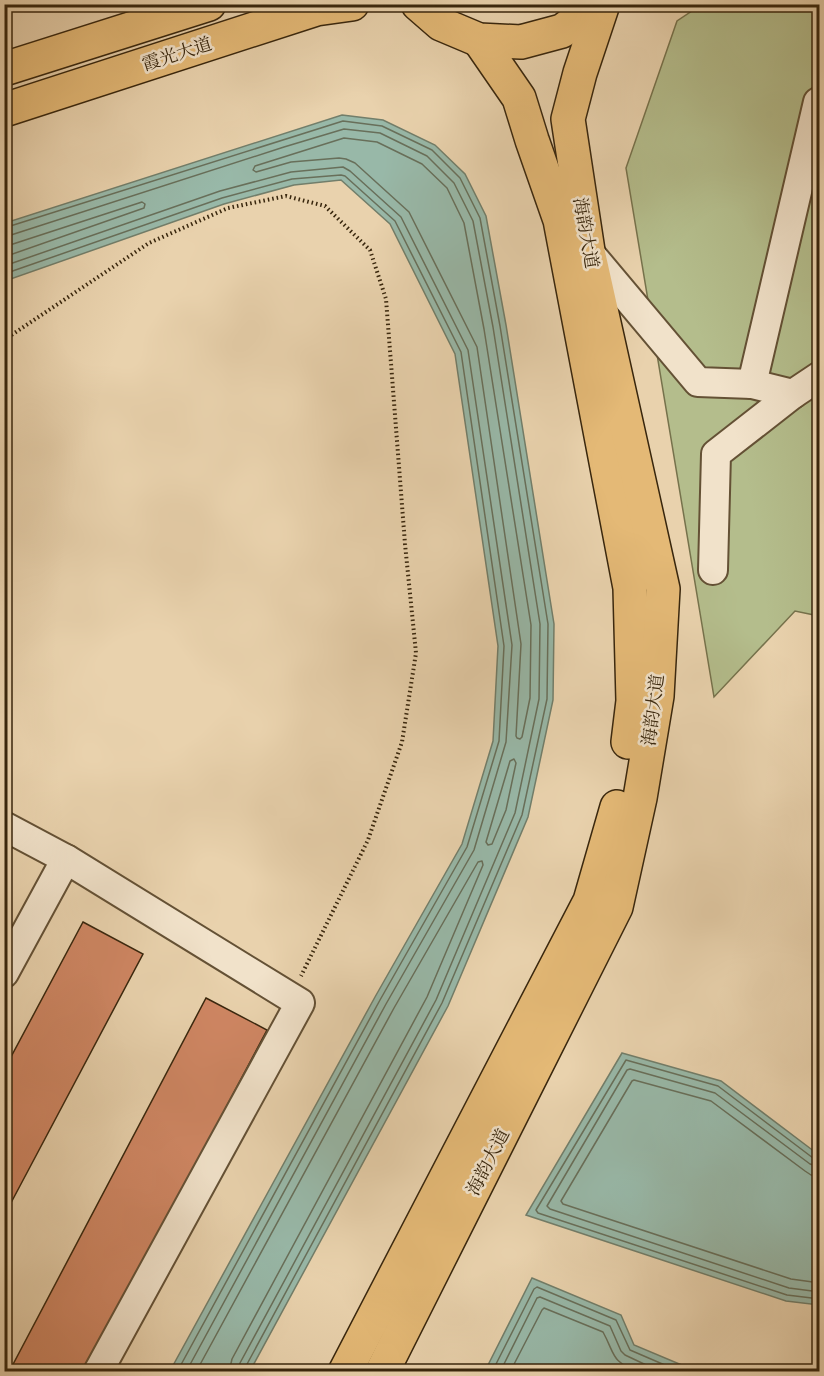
<svg xmlns="http://www.w3.org/2000/svg" width="824" height="1376" viewBox="0 0 824 1376" font-family="'IM FELL Great Primer','Noto Serif SC',serif">
	<style>
		.green { fill: #b4bd8c; stroke: #76724c; stroke-width: 1.5 }
		.water { fill: #98b8a8; stroke: #727e6a; stroke-width: 1.5 }
		.lines { fill: none; stroke-linecap: round; stroke-linejoin: round }
		.shore { stroke: #686f5a; stroke-width: 1.5 }
		.building { fill: #cf8663; stroke: #38260d; stroke-width: 1.5 }
		.minor-casing { stroke: #645135; stroke-width: 32 }
		.major-casing { stroke: #38260d; stroke-width: 36 }
		.path { stroke: #38260d; stroke-width: 4; stroke-dasharray: 1.5 3; stroke-linecap: butt }
		.minor { stroke: #f1e2ca; stroke-width: 28 }
		.major { stroke: #e4b976; stroke-width: 33 }
		.labels { text-anchor: middle; dominant-baseline: central; stroke-width: 5; stroke-linejoin: round; paint-order: stroke }
		.street-label { font-size: 18px; fill: #38260d; stroke: #f1e2ca }
	</style>
	<rect width="100%" height="100%" fill="#e9d2ad"/>
	<filter id="stains"><feTurbulence type="fractalNoise" baseFrequency=".00333" numOctaves="4"/><feColorMatrix values="0 0 0 0 .2 0 0 0 0 .09 0 0 0 0 .02 0 0 0 .5 -.17"/></filter>
	<radialGradient id="worn" r=".72"><stop offset=".6" stop-color="#630" stop-opacity="0"/><stop offset="1" stop-color="#630" stop-opacity=".3"/></radialGradient>
	<!-- green -->
	<path class="green" d="M701,5H819V616L795,611L714,697L626,168L677,21Z"/>
	<!-- water -->
	<g class="water">
		<path d="M342,115L383,120L435,145L465,174L486,216L506,325L554,624L553,700L528,817L448,1006L250,1371H170L375,997L462,844L493,741L498,646L455,354L390,224L341,180L294,185L224,204L5,281V223Z"/>
		<path d="M622,1053L721,1081L819,1155V1305L786,1301L526,1215Z"/>
		<path d="M532,1278L621,1315L634,1345L696,1371H485Z"/>
	</g>
	<g class="lines">
		<!-- shore -->
		<g class="shore">
			<path d="M344,138L377,142L422,164L447,188L464,223L484,329L531,625L530,698L522,737L520,739L517,738L516,736L521,644L477,347L409,212L355,163L346,159L339,158L291,162L256,172L253,170L255,166Z"/>
			<path d="M4,228L343,121L382,126L432,150L460,178L480,218L500,326L548,624L547,699L522,815L442,1003L246,1366V1372"/>
			<path d="M4,236L11,235L284,147L344,129L380,133L427,156L454,183L473,221L493,327L540,624L539,699L515,813L436,1000L240,1363L238,1372"/>
			<path d="M4,245L13,244L142,202L145,204L144,208L4,257"/>
			<path d="M4,266L220,191L291,172L343,167L350,171L401,217L468,350L512,645L506,742L474,850L386,1004L186,1372"/>
			<path d="M4,274L222,198L292,179L341,175L345,176L395,221L461,352L504,646L499,741L467,847L380,1000L177,1372"/>
			<path d="M514,759L516,763L506,810L492,844L488,845L486,842L510,761Z"/>
			<path d="M820,1159L813,1158L718,1086L626,1060L536,1210L538,1213L787,1295L820,1299"/>
			<path d="M820,1167L810,1164L715,1093L630,1069L627,1070L547,1206L550,1209L789,1288L820,1292"/>
			<path d="M820,1176L811,1175L805,1171L711,1101L634,1080L632,1081L561,1201L563,1204L791,1279L820,1283"/>
			<path d="M196,1372L394,1008L478,862L482,861L483,865L427,997L232,1359L229,1372"/>
			<path d="M492,1372L534,1289L537,1287L616,1320L630,1350L681,1372"/>
			<path d="M500,1372L537,1298L540,1297L610,1326L621,1351L625,1355L661,1372"/>
			<path d="M510,1372L542,1310L544,1308L603,1332C616,1356 610,1360 638,1372"/>
		</g>
	</g>
	<!-- building -->
	<g class="building">
		<path d="M83,922L143,954L4,1216V1070Z"/>
		<path d="M206,998L267,1030L86,1372H9Z"/>
	</g>
	<g class="lines">
		<!-- minor casing -->
		<g class="minor-casing">
			<g id="minor">
				<path d="M588,251L698,382L752,384L793,394"/>
				<path d="M752,384L818,102L820,101"/>
				<path d="M713,570L716,454L793,394L820,376"/>
				<path d="M4,826L66,859L300,1003L98,1372"/>
				<path d="M4,973L66,859"/>
			</g>
		</g>
		<!-- major casing -->
		<g class="major-casing">
			<g id="major">
				<path d="M418,4L441,24L479,40L521,42L562,31L599,4"/>
				<path d="M479,40L519,98L532,140L560,220L630,588L633,701L628,742"/>
				<path d="M4,69L209,4"/>
				<path d="M4,110L316,9L352,4"/>
				<path d="M345,1372L590,901L617,807"/>
				<path d="M382,1372L616,907L640,798L657,696L663,589L588,251L568,119L580,73L603,4"/>
			</g>
		</g>
		<!-- path -->
		<path class="path" d="M4,340L149,243L228,208L286,196L325,206L370,250L386,299L405,544L416,653L402,742L368,840L301,976"/>
		<!-- minor -->
		<use href="#minor" class="minor"/>
		<!-- major -->
		<use href="#major" class="major"/>
	</g>
	<g class="labels">
		<!-- street labels -->
		<g class="street-label">
			<text transform="translate(177 54) rotate(-18)">霞光大道</text>
			<text transform="translate(586 233) rotate(80)">海韵大道</text>
			<text transform="translate(653 710) rotate(-83)">海韵大道</text>
			<text transform="translate(488 1162) rotate(-63)">海韵大道</text>
		</g>
	</g>
	<!-- margin -->
	<rect width="824" height="1376" fill="none" stroke="#e9d2ad" stroke-width="24"/>
	<rect x="6" y="6" width="812" height="1364" fill="none" stroke="#38260d" stroke-width="3"/>
	<rect x="12" y="12" width="800" height="1352" fill="none" stroke="#38260d" stroke-width="1.5"/>
	<rect width="100%" height="100%" filter="url(#stains)"/>
	<rect width="100%" height="100%" fill="url(#worn)"/>
</svg>
